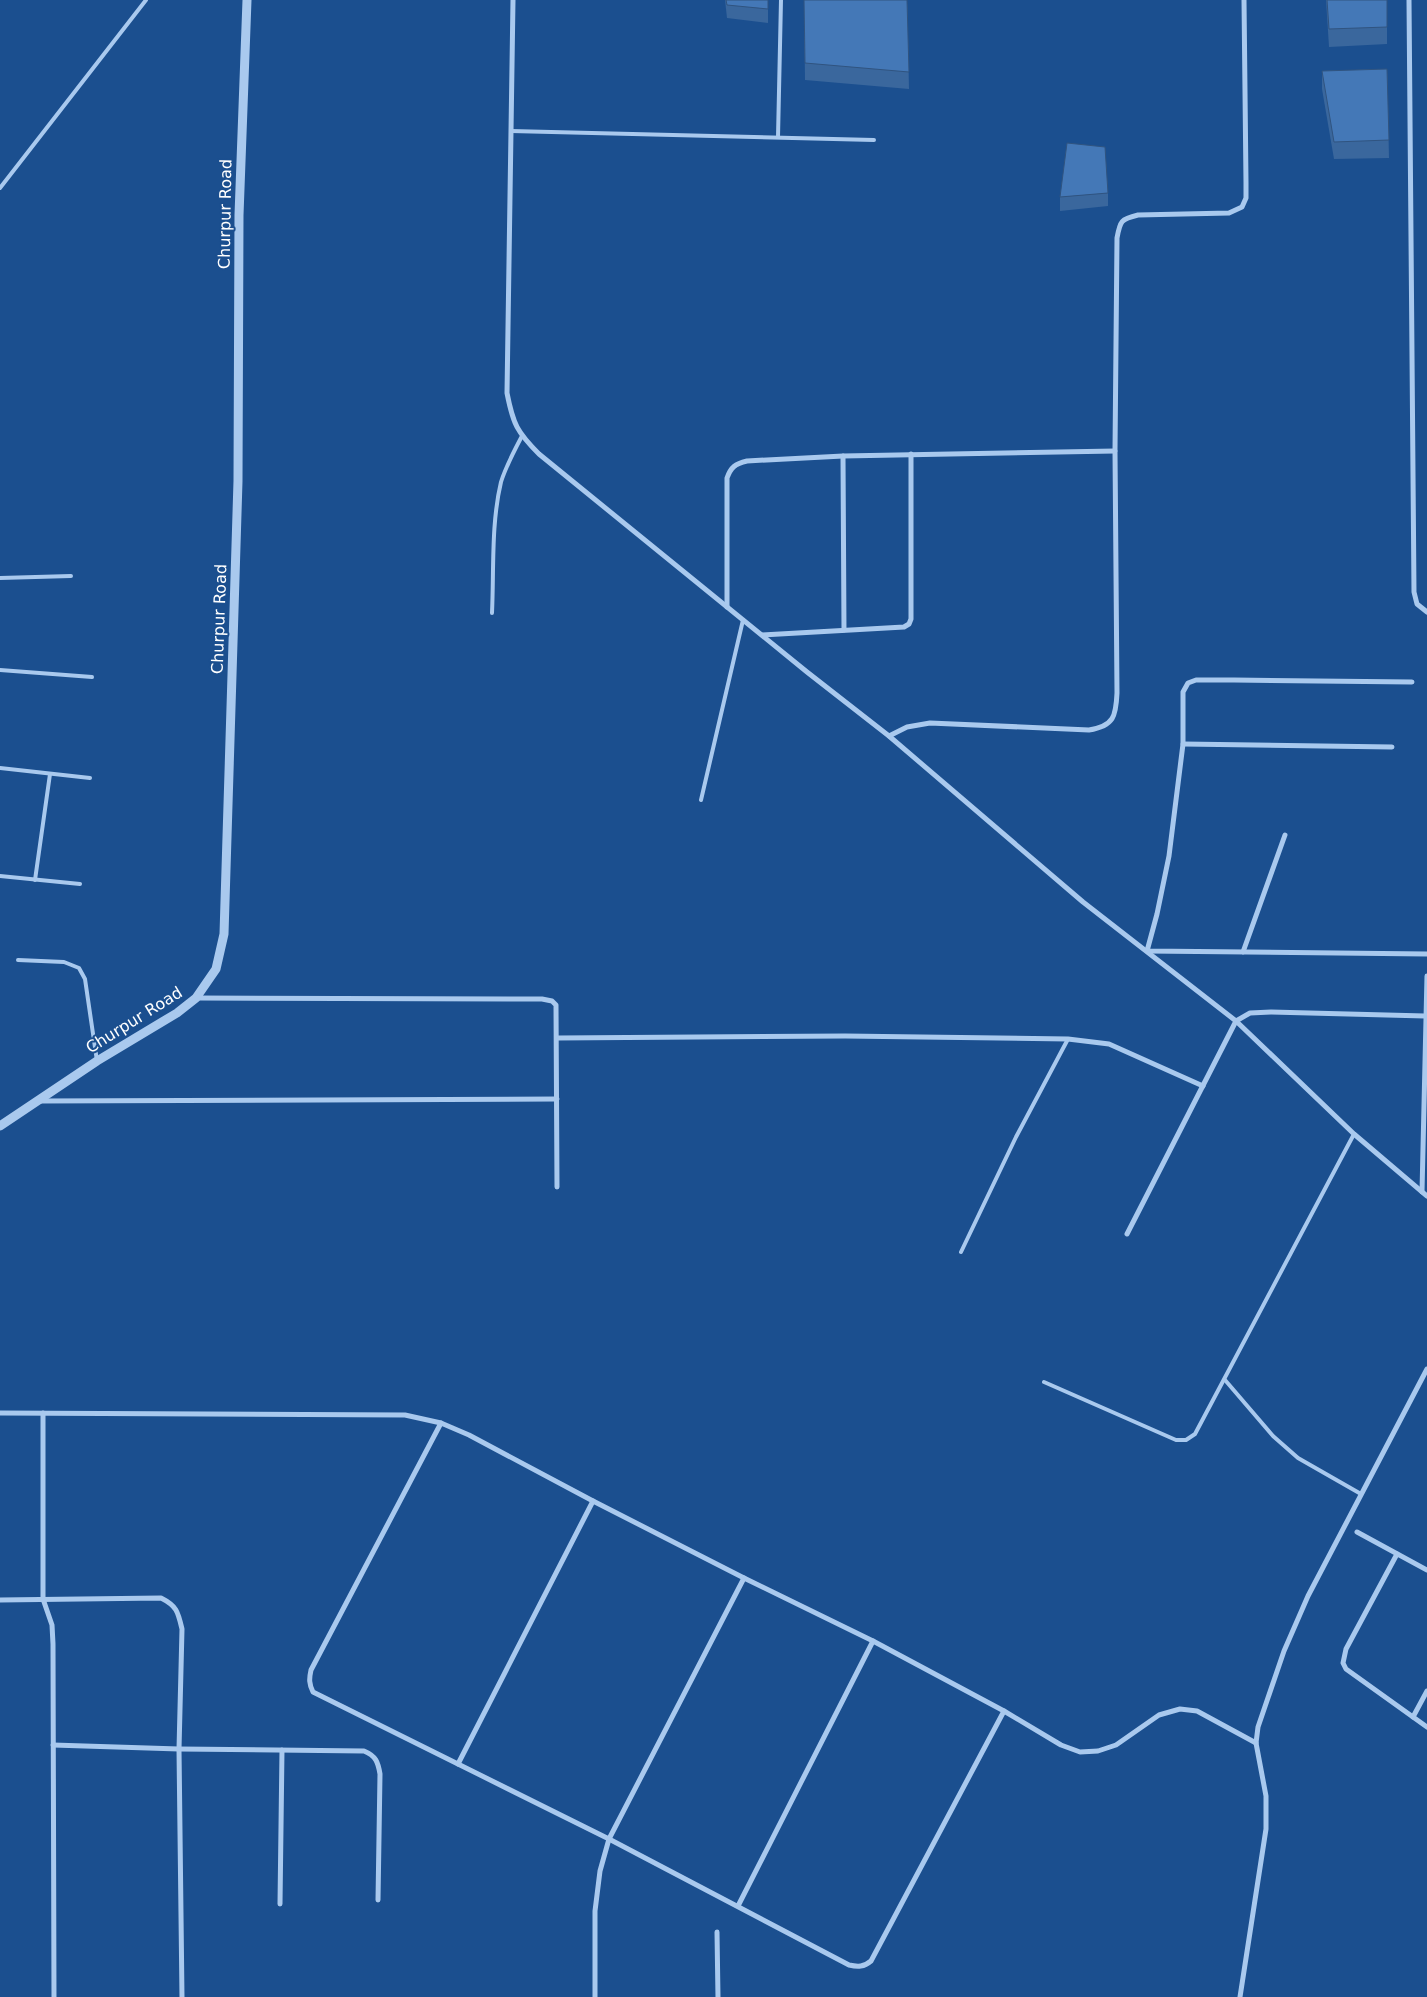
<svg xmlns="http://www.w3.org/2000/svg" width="1427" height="1997" viewBox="0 0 1427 1997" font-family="'DejaVu Sans',sans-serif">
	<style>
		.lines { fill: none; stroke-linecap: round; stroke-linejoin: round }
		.service { stroke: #a9c9ee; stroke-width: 4 }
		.minor { stroke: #a9c9ee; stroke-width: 5 }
		.tertiary { stroke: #a9c9ee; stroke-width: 9 }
		.wall { fill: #3a679d }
		.building { fill: #4478b7; stroke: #305480 }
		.labels { text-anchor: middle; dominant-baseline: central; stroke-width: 4; stroke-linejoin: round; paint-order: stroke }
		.street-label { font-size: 16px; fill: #fff; stroke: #1b4f8f }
	</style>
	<rect width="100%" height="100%" fill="#1b4f8f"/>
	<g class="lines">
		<!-- service -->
		<g class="service">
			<path d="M511,131L874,140"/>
			<path d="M778,137L781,0"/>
			<path d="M0,188L146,0"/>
			<path d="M0,578L71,576"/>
			<path d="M492,613C494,570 491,524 501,482C506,466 514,451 522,436"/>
			<path d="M0,670L92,677"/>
			<path d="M0,768L90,778"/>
			<path d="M701,800L743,620"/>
			<path d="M0,876L80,884"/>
			<path d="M35,880L50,774"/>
			<path d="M18,960L64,962L79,968L85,979L97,1061"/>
			<path d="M961,1252L1016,1137L1068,1039"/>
			<path d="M1225,1380L1273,1436L1298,1458L1361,1494"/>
			<path d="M1044,1382L1176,1440H1186L1195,1434L1354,1134"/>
		</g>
		<!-- minor -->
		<g class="minor">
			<path d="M513,0L507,393C513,424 517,432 539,454L807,672L889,736L1083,902L1236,1021L1354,1134L1427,1196"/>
			<path d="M1409,0L1414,592L1417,604L1427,612"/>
			<path d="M843,456L844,630"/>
			<path d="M727,607V478C731,467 735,464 747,461L843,456L1115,451"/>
			<path d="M762,635L904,627L909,624L911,619V454"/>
			<path d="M1412,682L1234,680H1196L1188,683L1183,692V744L1169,856L1157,914L1147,951L1427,954"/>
			<path d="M889,736L907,727L930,723L1089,730C1114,726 1116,716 1117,693L1115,451L1117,238C1120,221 1121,219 1138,215L1229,213L1242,207L1246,198V183L1244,0"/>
			<path d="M1183,744L1392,747"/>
			<path d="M1243,952L1285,835"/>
			<path d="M196,998L542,999L552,1001L556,1005L557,1187"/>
			<path d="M558,1038L845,1036L1068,1039L1109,1044L1203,1086"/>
			<path d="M40,1101L557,1099"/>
			<path d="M1422,1192L1427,976"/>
			<path d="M1127,1234L1236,1021L1250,1013L1271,1012L1425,1016"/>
			<path d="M0,1413L405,1415L441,1423L469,1435L593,1501L744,1578L873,1641L1004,1711L1061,1745L1080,1752L1098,1751L1116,1745L1159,1715L1180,1709L1197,1711L1256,1743"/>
			<path d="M43,1413V1599L52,1625L53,1644L54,1997"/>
			<path d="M441,1423L311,1670C309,1679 309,1684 313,1692L609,1839L849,1965C858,1967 864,1967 871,1961L1004,1711"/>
			<path d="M1357,1532L1427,1570"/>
			<path d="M1397,1554L1346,1649L1343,1663L1346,1669L1427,1727"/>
			<path d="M0,1600L161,1598C177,1606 178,1612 182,1629L179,1749L182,1997"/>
			<path d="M1413,1717L1427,1691"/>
			<path d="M53,1745L179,1749L364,1751C376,1756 378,1762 380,1774L378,1900"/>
			<path d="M458,1764L593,1501"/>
			<path d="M280,1904L282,1750"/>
			<path d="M738,1906L873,1641"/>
			<path d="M717,1932L718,1997"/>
			<path d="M595,1997V1911L600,1871L609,1839L744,1578"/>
			<path d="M1240,1997L1266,1829V1796L1256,1743L1258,1727L1284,1651L1308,1596L1427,1369"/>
		</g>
		<!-- tertiary -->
		<path class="tertiary" d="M0,1126L97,1061L177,1013L196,998L216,969L224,934L238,481L239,215L247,0"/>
	</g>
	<!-- wall -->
	<g class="wall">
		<path d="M725,0H768V23L727,18Z"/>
		<path d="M804,0H907L909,89L805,80Z"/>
		<path d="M1326,0H1387V44L1329,47Z"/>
		<path d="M1387,69L1389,158L1334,159L1322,89V71Z"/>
		<path d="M1108,193V206L1060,211V197Z"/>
	</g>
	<!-- building -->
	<g class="building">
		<path d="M726,0H768V9L727,5Z"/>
		<path d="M804,0H907L909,72L805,63Z"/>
		<path d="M1327,0H1387V27L1329,29Z"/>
		<path d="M1387,69L1389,140L1334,142L1322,71Z"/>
		<path d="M1067,143L1105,147L1108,193L1060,197Z"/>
	</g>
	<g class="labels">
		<!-- street labels -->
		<g class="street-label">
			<text transform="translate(225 214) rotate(-89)">Churpur Road</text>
			<text transform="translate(219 619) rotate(-88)">Churpur Road</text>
			<text transform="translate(134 1020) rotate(-32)">Churpur Road</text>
		</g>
	</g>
</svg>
